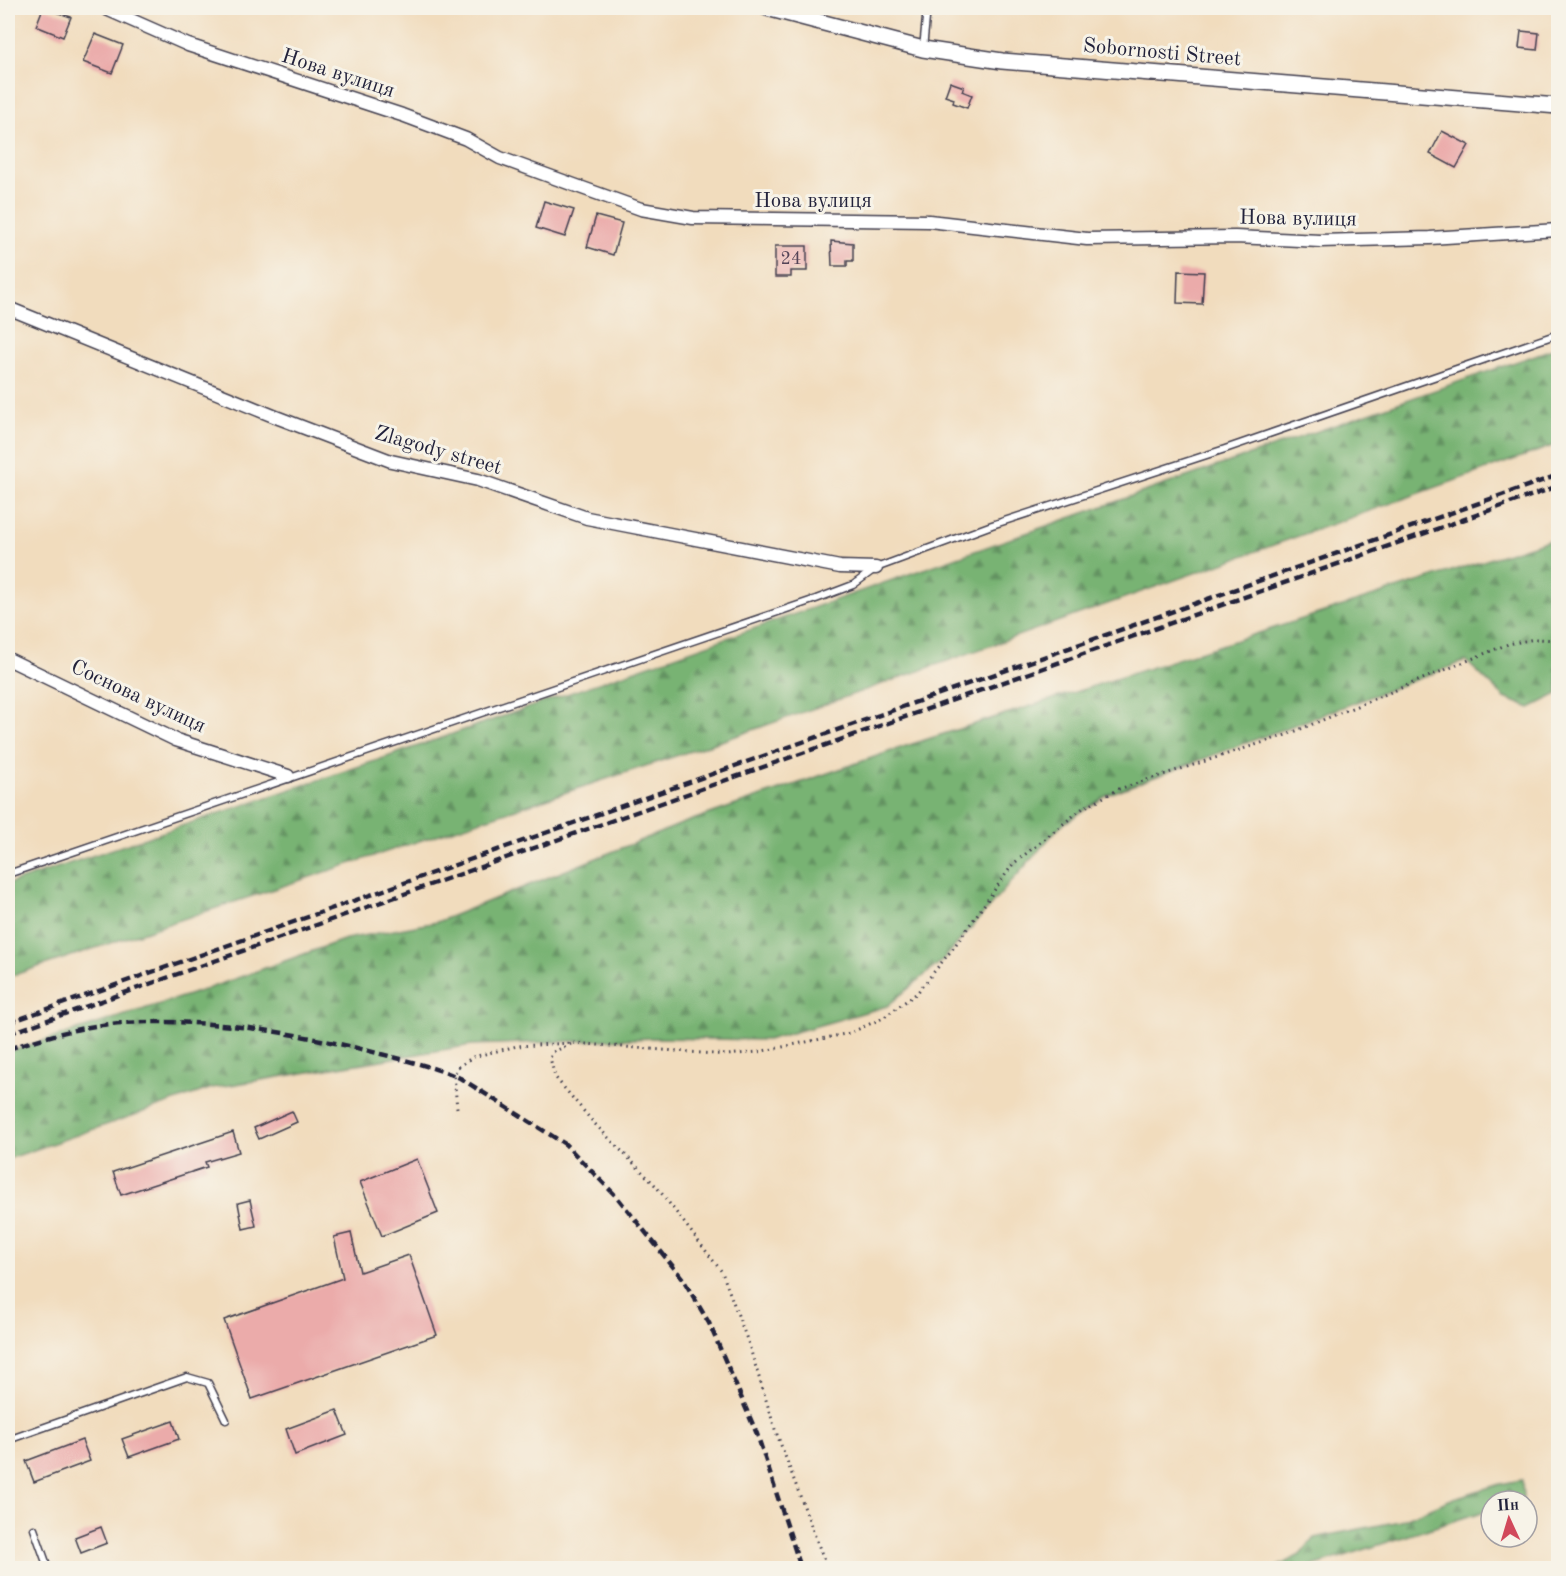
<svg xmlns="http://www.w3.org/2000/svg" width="1566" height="1576" viewBox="0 0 1566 1576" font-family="'Old Standard TT',serif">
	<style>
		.forest { fill: url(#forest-firs); stroke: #4d6a57; stroke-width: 1.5 }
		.building { fill: #ebabaa }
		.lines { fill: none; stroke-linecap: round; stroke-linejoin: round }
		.service-casing { stroke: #413e4e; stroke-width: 9 }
		.minor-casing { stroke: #413e4e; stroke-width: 15 }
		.tertiary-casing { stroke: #413e4e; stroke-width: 18 }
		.path { stroke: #413e4e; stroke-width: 3; stroke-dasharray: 1.5 4.5; stroke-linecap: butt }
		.service { stroke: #fff; stroke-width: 6 }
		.minor { stroke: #fff; stroke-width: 12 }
		.tertiary { stroke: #fff; stroke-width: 15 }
		.rail { stroke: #22223b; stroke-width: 4.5; stroke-dasharray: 9 4.5; stroke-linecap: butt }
		.labels { text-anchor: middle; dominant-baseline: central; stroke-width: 6; stroke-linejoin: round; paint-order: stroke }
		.number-label { font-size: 18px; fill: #544457 }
		.street-label { font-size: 21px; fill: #22223b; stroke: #f7f3e8 }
	</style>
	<defs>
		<pattern id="forest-firs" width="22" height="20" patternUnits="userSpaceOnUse" patternTransform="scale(1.5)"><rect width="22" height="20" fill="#78b373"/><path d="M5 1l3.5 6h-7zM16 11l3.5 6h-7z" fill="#629160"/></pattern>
	</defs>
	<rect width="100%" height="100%" fill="#f7f3e8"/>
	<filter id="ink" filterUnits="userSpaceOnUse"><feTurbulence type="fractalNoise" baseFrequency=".0167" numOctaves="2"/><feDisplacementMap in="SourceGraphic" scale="12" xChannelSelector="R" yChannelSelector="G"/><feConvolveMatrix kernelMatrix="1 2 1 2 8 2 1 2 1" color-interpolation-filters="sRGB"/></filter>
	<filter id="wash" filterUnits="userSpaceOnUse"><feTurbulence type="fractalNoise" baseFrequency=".008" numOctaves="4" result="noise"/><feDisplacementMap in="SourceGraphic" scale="24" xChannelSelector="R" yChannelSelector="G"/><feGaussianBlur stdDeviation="1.35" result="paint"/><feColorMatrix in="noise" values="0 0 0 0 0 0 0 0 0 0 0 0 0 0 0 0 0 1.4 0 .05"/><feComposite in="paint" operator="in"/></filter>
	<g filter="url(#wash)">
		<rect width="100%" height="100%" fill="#f1dcbd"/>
		<!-- forest -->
		<g class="forest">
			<path d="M1558,347V444L730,738L8,977V884L378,760Z"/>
			<path d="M1558,537V694L1530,708L1505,698L1466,661L1109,794L1060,826L943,960L887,1006L767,1040L656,1038L472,1045L212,1088L8,1159V1052L201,991L346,939L437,922L684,823L906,746Z"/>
			<path d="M1522,1480L1523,1499L1491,1501V1509L1307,1568H1275L1300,1555L1314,1538L1400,1521L1454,1498L1500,1484Z"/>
		</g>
		<g id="blocks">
			<!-- building -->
			<g class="building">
				<path d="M43,8L71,17L63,37L36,26Z"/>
				<path d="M1521,31L1539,33L1537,50L1519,48Z"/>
				<path d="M95,34L123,45L112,73L83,62Z"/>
				<path d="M950,82L964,87L962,91L972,95L967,108L953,103L954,99L945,96Z"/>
				<path d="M1442,131L1469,145L1456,168L1430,154Z"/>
				<path d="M544,201L574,210L565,237L536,228Z"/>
				<path d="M596,216L622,223L613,255L587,247Z"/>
				<path d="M831,241L853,243V261H847V266H832Z"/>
				<path d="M775,246H807V271H791V277H775Z"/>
				<path d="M1178,271L1204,272L1202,304L1177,303Z"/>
				<path d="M292,1111L297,1122L259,1139L254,1128Z"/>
				<path d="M233,1132L239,1152L205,1162L207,1167L121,1195L113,1172Z"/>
				<path d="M417,1159L438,1213L382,1236L360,1182Z"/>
				<path d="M250,1200L256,1226L243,1229L238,1203Z"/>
				<path d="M351,1233L360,1272L409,1255L437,1335L252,1399L224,1320L343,1278L334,1237Z"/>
				<path d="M337,1410L347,1435L295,1455L286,1429Z"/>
				<path d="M173,1421L179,1439L129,1457L122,1439Z"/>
				<path d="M82,1440L90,1461L34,1482L26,1461Z"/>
				<path d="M101,1527L107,1543L81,1553L75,1537Z"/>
			</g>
		</g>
	</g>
	<g filter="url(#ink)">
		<use href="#blocks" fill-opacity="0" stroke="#413e4e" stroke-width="1.5"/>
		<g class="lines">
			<!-- service casing -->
			<g class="service-casing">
				<g id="service">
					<path d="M923,49L927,8"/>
					<path d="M8,874L816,599L853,585L876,568L992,525L1225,449L1558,334"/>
					<path d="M8,1440L187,1377L208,1383L226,1420"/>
					<path d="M34,1529L48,1568"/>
				</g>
			</g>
			<!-- minor casing -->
			<g class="minor-casing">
				<g id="minor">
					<path d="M104,8L188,45L402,115L466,139L500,158L574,185L641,209L693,218L929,221L1087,239L1235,237L1320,241L1430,238L1558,230"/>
					<path d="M8,308L276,417L391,461L478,480L587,518L840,567L876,568"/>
					<path d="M8,659L176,740L288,776"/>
				</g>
			</g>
			<!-- tertiary casing -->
			<g class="tertiary-casing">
				<path id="tertiary" d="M767,8L923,49L1002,61L1558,106"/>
			</g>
			<!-- path -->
			<g class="path">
				<path d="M571,1044L553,1052L550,1058L555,1077L593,1122L656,1186L722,1272L749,1345L775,1429L827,1568"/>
				<path d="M457,1108L454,1075L458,1067L473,1057L517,1046L573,1043L727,1055L758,1052L850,1033L883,1018L917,993L954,947L1013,864L1083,808L1119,789L1286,735L1508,644L1535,639L1558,640"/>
			</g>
			<!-- service -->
			<use href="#service" class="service"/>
			<!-- minor -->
			<use href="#minor" class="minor"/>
			<!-- tertiary -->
			<use href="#tertiary" class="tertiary"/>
			<!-- rail -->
			<g class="rail">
				<path d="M8,1023L1558,475"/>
				<path d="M8,1034L1558,486"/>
				<path d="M8,1049C45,1037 84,1025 123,1023C208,1018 295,1032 377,1053C405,1060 434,1067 460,1078L565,1144L617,1197L683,1279L709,1323L757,1434L801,1568"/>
			</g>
		</g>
	</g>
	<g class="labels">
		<!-- number labels -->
		<g class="number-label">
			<text x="791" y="259">24</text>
		</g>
		<!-- street labels -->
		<g class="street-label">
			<text transform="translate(1162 53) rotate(5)">Sobornosti Street</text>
			<text transform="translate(338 74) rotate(18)">Нова вулиця</text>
			<text x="813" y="201">Нова вулиця</text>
			<text transform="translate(1298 219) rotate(1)">Нова вулиця</text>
			<text transform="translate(438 451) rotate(16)">Zlagody street</text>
			<text transform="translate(138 697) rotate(25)">Соснова вулиця</text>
		</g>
	</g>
	<!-- margin -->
	<rect width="1566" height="1576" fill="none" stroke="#f7f3e8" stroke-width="30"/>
	<!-- north arrow -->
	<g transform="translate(1509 1519) rotate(356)"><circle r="28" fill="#f7f3e8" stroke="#a29fa3" stroke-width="1.5"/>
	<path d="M0-4.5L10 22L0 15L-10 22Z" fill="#d1495b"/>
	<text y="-9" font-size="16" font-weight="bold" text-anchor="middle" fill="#22223b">Пн</text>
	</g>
</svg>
